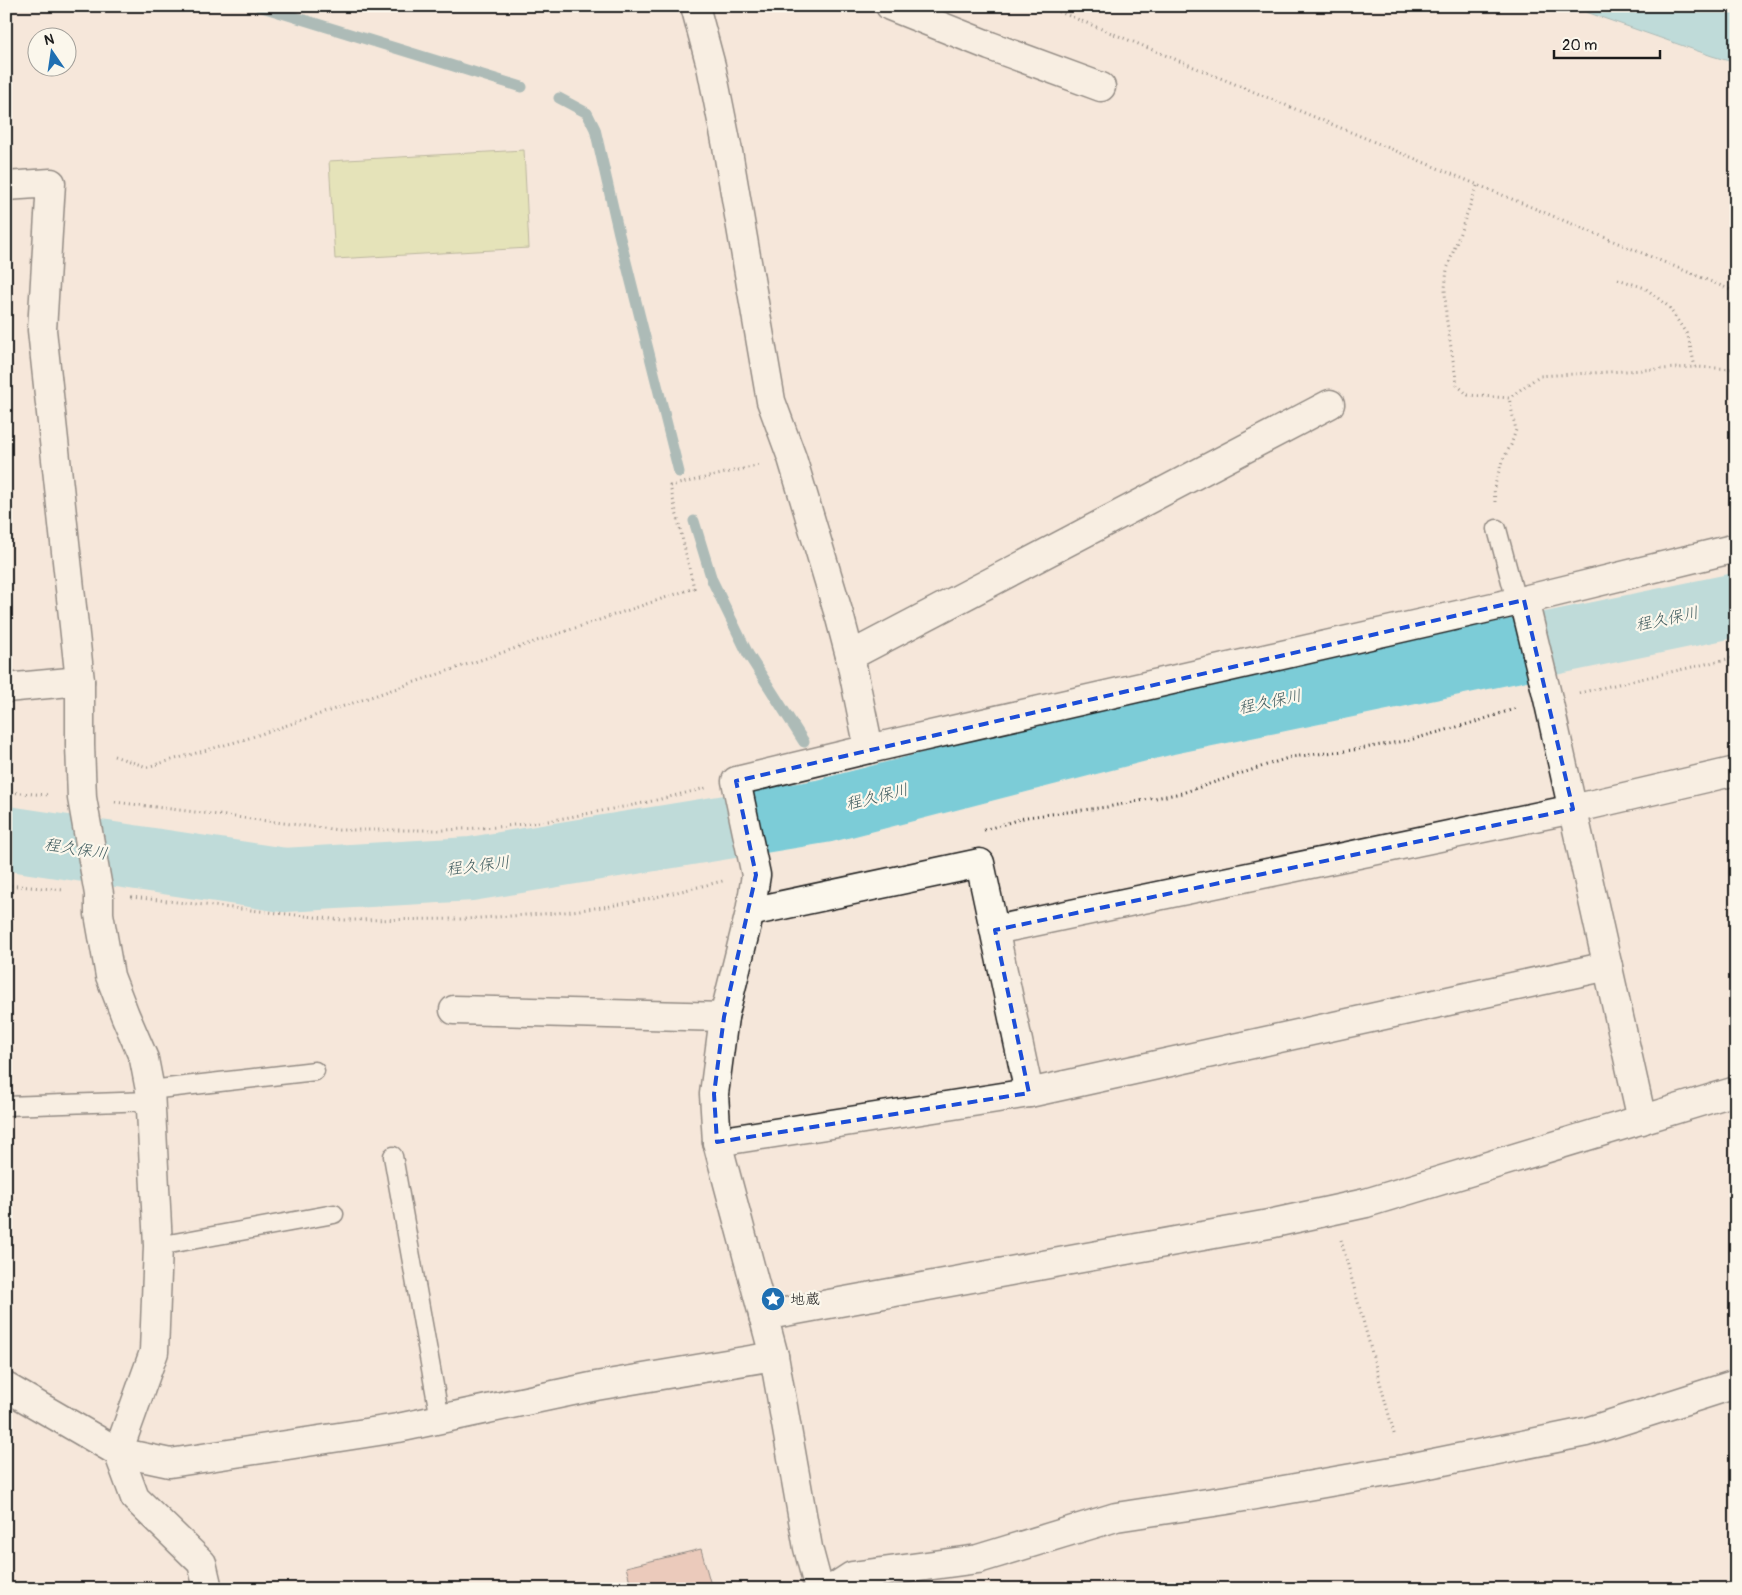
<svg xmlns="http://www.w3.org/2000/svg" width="1742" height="1595" viewBox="0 0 1742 1595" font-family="Pangolin,'Klee One',sans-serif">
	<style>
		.green { fill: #d1dd90; stroke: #767c56 }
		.water { fill: #7cccd7; stroke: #56868c }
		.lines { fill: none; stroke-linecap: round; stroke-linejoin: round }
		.stream { stroke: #56868c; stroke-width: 11 }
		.river { stroke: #7cccd7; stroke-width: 64 }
		.building { fill: #dda794; stroke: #1c1c1c }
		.lane-casing { stroke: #1c1c1c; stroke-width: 21 }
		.street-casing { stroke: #1c1c1c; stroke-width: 31 }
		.path { stroke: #1c1c1c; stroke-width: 3; stroke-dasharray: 1 4; stroke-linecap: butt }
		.lane { stroke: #fbf7ec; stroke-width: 18 }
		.street { stroke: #fbf7ec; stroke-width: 28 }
		.marked { fill: none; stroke: #1d4ed8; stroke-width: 4; stroke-dasharray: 10 6; stroke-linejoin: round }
		.labels { text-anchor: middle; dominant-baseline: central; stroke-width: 4.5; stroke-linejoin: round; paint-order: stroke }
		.poi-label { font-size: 15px; fill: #1c1c1c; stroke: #fbf7ec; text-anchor: start }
		.water-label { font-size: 16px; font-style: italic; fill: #3e5a5d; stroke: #fbf7ec }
	</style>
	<rect width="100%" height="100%" fill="#f5e7da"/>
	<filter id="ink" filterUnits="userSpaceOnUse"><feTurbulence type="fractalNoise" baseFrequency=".02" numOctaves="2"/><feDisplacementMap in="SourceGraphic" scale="10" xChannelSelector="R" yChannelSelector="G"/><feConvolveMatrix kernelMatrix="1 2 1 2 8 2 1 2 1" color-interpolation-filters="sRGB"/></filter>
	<g filter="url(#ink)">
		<!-- green -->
		<path class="green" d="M524,150L529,248L335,259L329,161Z"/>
		<!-- water -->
		<path class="water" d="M1569,6H1736V63L1712,56Z"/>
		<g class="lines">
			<!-- stream -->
			<g class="stream">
				<path d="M259,6L522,87"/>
				<path d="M559,98L587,113L595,129L619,234L679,472"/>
				<path d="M694,521L712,580L748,654L804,742"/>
				<path d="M826,783L839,807"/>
			</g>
			<!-- river -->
			<path class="river" d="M6,838L284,880L471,869L824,811L1166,723L1736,605"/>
		</g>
		<!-- building -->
		<path class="building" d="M701,1549L712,1589H632L626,1567Z"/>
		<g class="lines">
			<!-- lane casing -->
			<g class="lane-casing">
				<g id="lane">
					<path d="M1497,529L1514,593L1524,600"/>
					<path d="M150,1090L315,1071"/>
					<path d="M6,1106L150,1101"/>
					<path d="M393,1156L440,1419"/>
					<path d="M158,1246L334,1214"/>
				</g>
			</g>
			<!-- street casing -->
			<g class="street-casing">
				<g id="street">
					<path d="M695,6L711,66L727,146L771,401L792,458L840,618L850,656L869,749L736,781L756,875L750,912L724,1017L714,1094L717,1142L774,1356L808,1548L819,1589"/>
					<path d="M890,6L990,46L1101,87"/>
					<path d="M6,186L51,183L42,330L80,681V745L82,798L99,894V914L110,976L125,1015L144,1059L150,1090L158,1246L154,1352L118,1452L170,1463L398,1428L596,1386L774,1356"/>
					<path d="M1524,600L1548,699L1642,1120"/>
					<path d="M850,656L1330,404"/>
					<path d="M6,688L80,681"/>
					<path d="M869,749L1524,600L1736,548"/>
					<path d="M750,912L980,863L1029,1093"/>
					<path d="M995,930L1573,809L1736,771"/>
					<path d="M454,1010L724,1017"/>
					<path d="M717,1142L1029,1093L1608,966"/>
					<path d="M763,1316L1269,1224L1366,1203L1736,1091"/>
					<path d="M6,1387L118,1452L135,1498L202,1563L208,1589"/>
					<path d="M832,1589L852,1576L978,1559L1116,1517L1227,1500L1404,1469L1586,1432L1736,1384"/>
				</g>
			</g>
			<!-- path -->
			<g class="path">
				<path d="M986,6L992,8L998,6"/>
				<path d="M1045,6L1136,43L1736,292"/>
				<path d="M1477,186L1447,269L1445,289L1446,316L1457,385L1468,395L1509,398L1539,376L1695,367L1736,369"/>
				<path d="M1618,279L1645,288L1668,306L1688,336L1695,367"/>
				<path d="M1495,502L1494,488L1502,461L1511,445L1516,430L1509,398"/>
				<path d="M1579,693L1736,657"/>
				<path d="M114,756L147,767L246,739L694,588L670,486L760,465"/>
				<path d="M6,792L49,795"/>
				<path d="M115,802L339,830H444L497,827L548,821L644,803L706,788"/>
				<path d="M984,830L1027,817L1107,807L1182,793L1291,757L1353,750L1410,740L1475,722L1517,708"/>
				<path d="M6,885L65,890"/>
				<path d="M131,897L342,920L465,919L557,913L610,906L652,898L723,881"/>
				<path d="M1341,1240L1395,1437"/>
			</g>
			<!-- lane -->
			<use href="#lane" class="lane"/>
			<!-- street -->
			<use href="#street" class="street"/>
		</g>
	</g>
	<!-- marked area -->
	<path d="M0 0H1742V1595H0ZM1524,600L1573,809L995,930L1029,1093L717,1142L714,1094L724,1017L756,875L736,781Z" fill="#f5e7da" fill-opacity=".55" fill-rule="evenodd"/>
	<path class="marked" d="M1524,600L1573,809L995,930L1029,1093L717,1142L714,1094L724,1017L756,875L736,781Z"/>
	<!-- icons -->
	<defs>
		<g id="sight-disc" transform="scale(1.25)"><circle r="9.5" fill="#1f6fb2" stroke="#fbf7ec"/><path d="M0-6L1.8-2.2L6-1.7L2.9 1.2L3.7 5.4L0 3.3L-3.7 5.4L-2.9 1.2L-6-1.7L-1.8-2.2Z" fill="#fff"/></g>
	</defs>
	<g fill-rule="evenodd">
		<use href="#sight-disc" x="773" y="1299"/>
	</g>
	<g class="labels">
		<!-- poi labels -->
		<g class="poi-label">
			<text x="790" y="1299">地蔵</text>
		</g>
		<!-- water labels -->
		<g class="water-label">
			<text transform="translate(1667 619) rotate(-12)">程久保川</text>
			<text transform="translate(1270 702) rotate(-12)">程久保川</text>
			<text transform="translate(877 797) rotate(-14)">程久保川</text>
			<text transform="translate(76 849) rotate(9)">程久保川</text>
			<text transform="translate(478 866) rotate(-7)">程久保川</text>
		</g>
	</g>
	<!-- margin -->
	<rect width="1742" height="1595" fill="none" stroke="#fbf7ec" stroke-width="25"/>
	<rect x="12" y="12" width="1717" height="1570" fill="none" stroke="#1c1c1c" stroke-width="2" filter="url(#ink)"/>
	<!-- north arrow -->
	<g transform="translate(52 52) rotate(347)"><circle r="24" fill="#fbf7ec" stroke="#a29f99"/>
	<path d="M0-4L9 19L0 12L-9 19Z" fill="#1f6fb2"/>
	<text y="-8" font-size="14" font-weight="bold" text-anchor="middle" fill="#1c1c1c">N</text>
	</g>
	<!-- scale -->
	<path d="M1554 50v8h106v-8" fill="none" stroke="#1c1c1c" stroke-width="2.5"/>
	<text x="1562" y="50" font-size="15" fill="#1c1c1c" stroke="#fbf7ec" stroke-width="4" paint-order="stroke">20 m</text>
</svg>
